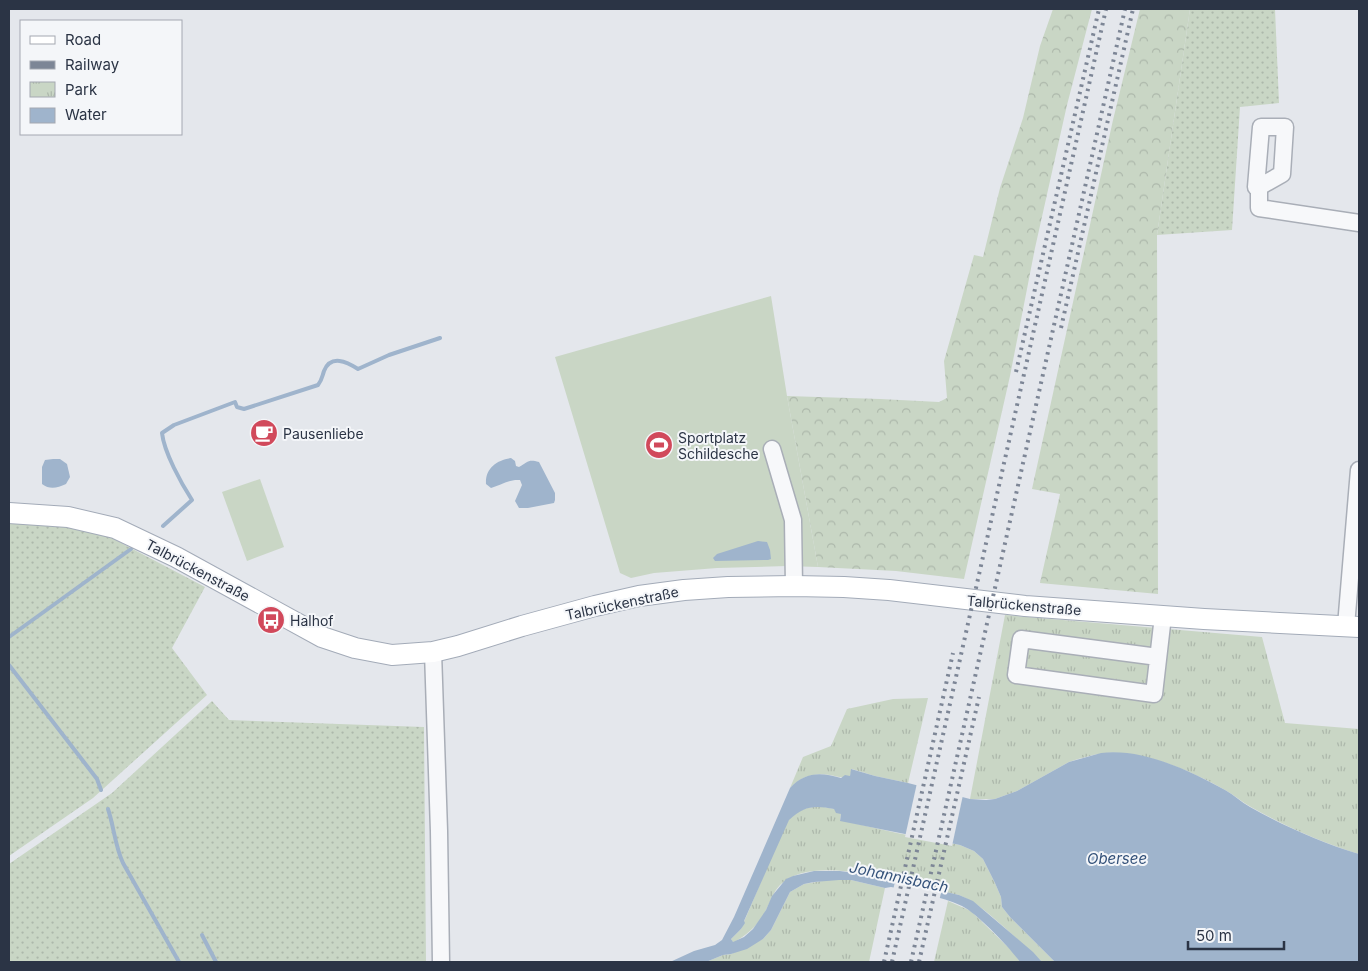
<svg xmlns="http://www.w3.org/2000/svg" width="1368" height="971" viewBox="0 0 1368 971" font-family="Inter,sans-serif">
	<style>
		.grass { fill: url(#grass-dots) }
		.forest { fill: url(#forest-crowns) }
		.park { fill: url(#park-tufts) }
		.pitch { fill: #c9d6c5 }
		.water { fill: #9fb4cc }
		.pier { fill: #e4e7ec }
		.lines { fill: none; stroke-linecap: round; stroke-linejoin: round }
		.stream { stroke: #9fb4cc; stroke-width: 4 }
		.minor-casing { stroke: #a9aeb7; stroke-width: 19 }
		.major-casing { stroke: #a3abb8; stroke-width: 22 }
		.minor { stroke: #f7f8fa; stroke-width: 16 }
		.major { stroke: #fff; stroke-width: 20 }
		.rail { stroke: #7d8696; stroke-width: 4; stroke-dasharray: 2.5 5; stroke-linecap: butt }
		.labels { text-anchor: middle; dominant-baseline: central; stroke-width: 4; stroke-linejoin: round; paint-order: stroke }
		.poi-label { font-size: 14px; fill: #2b3445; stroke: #f4f6f9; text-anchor: start }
		.street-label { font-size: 14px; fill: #2b3445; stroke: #f4f6f9 }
		.water-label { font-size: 15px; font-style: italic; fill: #34527a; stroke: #f4f6f9 }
	</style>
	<defs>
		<pattern id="grass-dots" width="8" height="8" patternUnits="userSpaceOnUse" patternTransform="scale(1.25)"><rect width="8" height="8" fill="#c9d6c5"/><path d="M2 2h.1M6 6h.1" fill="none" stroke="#adb8ab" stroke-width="1.8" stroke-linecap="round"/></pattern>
		<pattern id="forest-crowns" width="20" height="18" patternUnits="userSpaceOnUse" patternTransform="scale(1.25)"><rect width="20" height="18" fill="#c9d6c5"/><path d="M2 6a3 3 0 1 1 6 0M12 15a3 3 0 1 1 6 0" fill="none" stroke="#adb8ab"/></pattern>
		<pattern id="park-tufts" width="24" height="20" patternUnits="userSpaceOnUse" patternTransform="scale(1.25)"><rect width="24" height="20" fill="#c9d6c5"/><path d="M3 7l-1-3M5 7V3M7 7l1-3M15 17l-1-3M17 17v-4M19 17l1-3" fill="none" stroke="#adb8ab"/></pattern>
	</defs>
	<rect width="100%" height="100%" fill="#e4e7ec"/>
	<!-- grass -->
	<g class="grass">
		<path d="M1190,9H1275L1279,103L1240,107L1232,230L1157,235Z"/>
		<path d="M9,523L73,526L102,533L205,587L172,648L207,695L93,798L9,856Z"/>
		<path d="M212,701L229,720L424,727L426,962H9V864L112,793Z"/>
	</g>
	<!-- forest -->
	<g class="forest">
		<path d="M1053,9H1092L1067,105L1035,248L1010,376L964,579L896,571L818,567L787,396L880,399L939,402L947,398L944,361L974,255L983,257L1000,188L1023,118L1040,46Z"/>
		<path d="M1140,9H1190L1157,235L1158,594L1040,583L1060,494L1032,489L1113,120Z"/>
	</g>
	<!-- park -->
	<g class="park">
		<path d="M1005,615L1262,637L1285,723L1359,729V854C1322,843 1285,826 1251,807C1242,802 1234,795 1225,790C1193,772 1145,750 1106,753C1094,754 1081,758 1069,762L1017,791L995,799H970Z"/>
		<path d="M928,698L908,783L875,776L852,769L850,776C841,778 839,777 830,775C814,772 800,777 790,788L803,757L831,746L847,709L893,699Z"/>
		<path d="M819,806L834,809L841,814L840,820L897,833L960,845L974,851L983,859L995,883L1001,897L1002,907L1010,917L1055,962H1042C1030,950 1017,939 1004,927C990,915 977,902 959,895C940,891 922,887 903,882C871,875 807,858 780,885C774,891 771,900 767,908C760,924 748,934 733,943L731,939L741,929L779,839L789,819L797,812L807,808Z"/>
		<path d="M828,880H851L885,888L869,962H706L723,955L731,954L763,939L771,930L790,892L804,884Z"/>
		<path d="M948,901L971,911L1014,953L1020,962H934Z"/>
	</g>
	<!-- pitch -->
	<g class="pitch">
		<path d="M771,296L787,396L818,567L787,566L717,568L654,573L631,578L620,573L555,357Z"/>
		<path d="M260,479L284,547L247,561L222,492Z"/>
	</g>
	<!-- water -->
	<g class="water">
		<path d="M511,458L515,461L516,466L519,467C528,462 528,459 539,462L555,493V500L554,503L528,508H519L515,501L522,485L520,480C509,479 501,485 491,488L486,484C485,468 497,460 511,458Z"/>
		<path d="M53,459H60L67,464L70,477L66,484C57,488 50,490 42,484V467L45,460Z"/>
		<path d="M758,541L767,542L770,550L771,559L768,560L715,561L713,558L717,554Z"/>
		<path d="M1101,753C1142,748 1189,770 1225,790C1234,795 1241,802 1250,807C1284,826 1322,843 1359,854V962H1055L1010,917L1002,907L1001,897L995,883L983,859L974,851L960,845L840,821L841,814L836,813L834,809C814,805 804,806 789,820L744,921L745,923L741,929L731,939L733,942L744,937L753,929L766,910L772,896L786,879L793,876L814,871H840L876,876L959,895L973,901L1033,952L1042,962H1020C1010,948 978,914 962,906C941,896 914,892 891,887L885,888L851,880H839L814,882L804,884L790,892L771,930L763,939L747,949L731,954L723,955L706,962H670L694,951L715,945L722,940L734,917L790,788C805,772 820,772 841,778L845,775L850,776L851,769L875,776L908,783L970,799L986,800L995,799L1017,791L1069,762Z"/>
	</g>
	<!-- pier -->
	<g class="pier">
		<path d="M917,783L963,795L952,846L905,837Z"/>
		<path d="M896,878L942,889L939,901L893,890Z"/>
	</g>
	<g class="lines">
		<!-- stream -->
		<g class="stream">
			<path d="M163,526L192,500C181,483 164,452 162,433L174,425L235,402L237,407L244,409L318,385C322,380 322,377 324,371C331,354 347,362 358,369L389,355L440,338"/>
			<path d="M9,637L131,549"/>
			<path d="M9,665L97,779L101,790"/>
			<path d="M108,809C114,827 115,846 123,863L179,962"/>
			<path d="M202,935L216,962"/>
		</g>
		<!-- minor casing -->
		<g class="minor-casing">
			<g id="minor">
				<path d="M1259,187H1256L1261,127H1285L1282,174L1259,187V208L1359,223"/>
				<path d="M772,449L793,520L794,586"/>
				<path d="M1346,626L1359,470"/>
				<path d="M433,652L439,831L441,962"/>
				<path d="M1158,657L1021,639L1016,675L1154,694L1163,616"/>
			</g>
		</g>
		<!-- major casing -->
		<g class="major-casing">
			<path id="major" d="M9,513L68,517L115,528L176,557L322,637L355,648L392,655L433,652L458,646L522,626L595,606L639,596L684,590L728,587L794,586L844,587L889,590L1025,606L1204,619L1359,627"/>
		</g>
		<!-- minor -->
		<use href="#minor" class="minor"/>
		<!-- major -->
		<use href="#major" class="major"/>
		<!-- rail -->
		<g class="rail">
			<path d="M1061,328L1133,9"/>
			<path d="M1016,372L1099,9"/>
			<path d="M884,962L953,653"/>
			<path d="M892,962L1106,9"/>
			<path d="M911,962L1125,9"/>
			<path d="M919,962L979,697"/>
		</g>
	</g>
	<!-- icons -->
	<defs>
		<g id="cafe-disc" transform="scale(1.4375)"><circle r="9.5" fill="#d1495b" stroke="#f4f6f9"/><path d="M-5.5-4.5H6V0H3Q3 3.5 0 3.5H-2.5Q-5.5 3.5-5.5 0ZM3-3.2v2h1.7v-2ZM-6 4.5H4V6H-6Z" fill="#fff"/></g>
		<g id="stadium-disc" transform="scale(1.4375)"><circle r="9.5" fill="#d1495b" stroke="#f4f6f9"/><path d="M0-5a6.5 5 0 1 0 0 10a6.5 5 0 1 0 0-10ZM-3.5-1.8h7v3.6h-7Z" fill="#fff"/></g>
		<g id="bus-disc" transform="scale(1.4375)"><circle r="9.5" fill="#d1495b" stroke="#f4f6f9"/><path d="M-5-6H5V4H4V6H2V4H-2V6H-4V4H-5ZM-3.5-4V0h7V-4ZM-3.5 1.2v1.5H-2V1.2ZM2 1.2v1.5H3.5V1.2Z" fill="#fff"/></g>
	</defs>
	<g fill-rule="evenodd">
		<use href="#cafe-disc" x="264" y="433"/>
		<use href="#stadium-disc" x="659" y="445"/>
		<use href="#bus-disc" x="271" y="620"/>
	</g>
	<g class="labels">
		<!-- poi labels -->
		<g class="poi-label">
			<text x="283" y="433">Pausenliebe</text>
			<text x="678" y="437">Sportplatz<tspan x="678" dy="16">Schildesche</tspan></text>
			<text x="290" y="620">Halhof</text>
		</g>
		<!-- street labels -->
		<g class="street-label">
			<text transform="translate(198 570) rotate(28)">Talbrückenstraße</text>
			<text transform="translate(622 603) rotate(-12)">Talbrückenstraße</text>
			<text transform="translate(1024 605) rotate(5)">Talbrückenstraße</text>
		</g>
		<!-- water labels -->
		<g class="water-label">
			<text x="1117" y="858">Obersee</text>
			<text transform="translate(899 877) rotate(12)">Johannisbach</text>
		</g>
	</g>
	<!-- border -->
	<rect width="1368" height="971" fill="none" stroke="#2b3445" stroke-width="20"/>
	<!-- legend -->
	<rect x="20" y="20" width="162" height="115" fill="#f4f6f9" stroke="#a4a8b1"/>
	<rect x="30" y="36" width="25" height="8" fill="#ffffff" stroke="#a4a8b1"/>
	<text x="65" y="45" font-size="15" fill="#2b3445">Road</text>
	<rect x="30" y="61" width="25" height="8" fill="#7d8696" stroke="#a4a8b1"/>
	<text x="65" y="70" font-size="15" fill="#2b3445">Railway</text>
	<rect x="30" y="82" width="25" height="15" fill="url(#park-tufts)" stroke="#a4a8b1"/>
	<text x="65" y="95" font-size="15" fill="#2b3445">Park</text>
	<rect x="30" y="108" width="25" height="15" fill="#9fb4cc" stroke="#a4a8b1"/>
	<text x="65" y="120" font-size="15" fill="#2b3445">Water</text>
	<!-- scale -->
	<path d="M1188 941v8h96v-8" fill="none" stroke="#2b3445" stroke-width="2.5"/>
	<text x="1196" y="941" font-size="15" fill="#2b3445" stroke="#f4f6f9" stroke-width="4" paint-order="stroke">50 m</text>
</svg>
